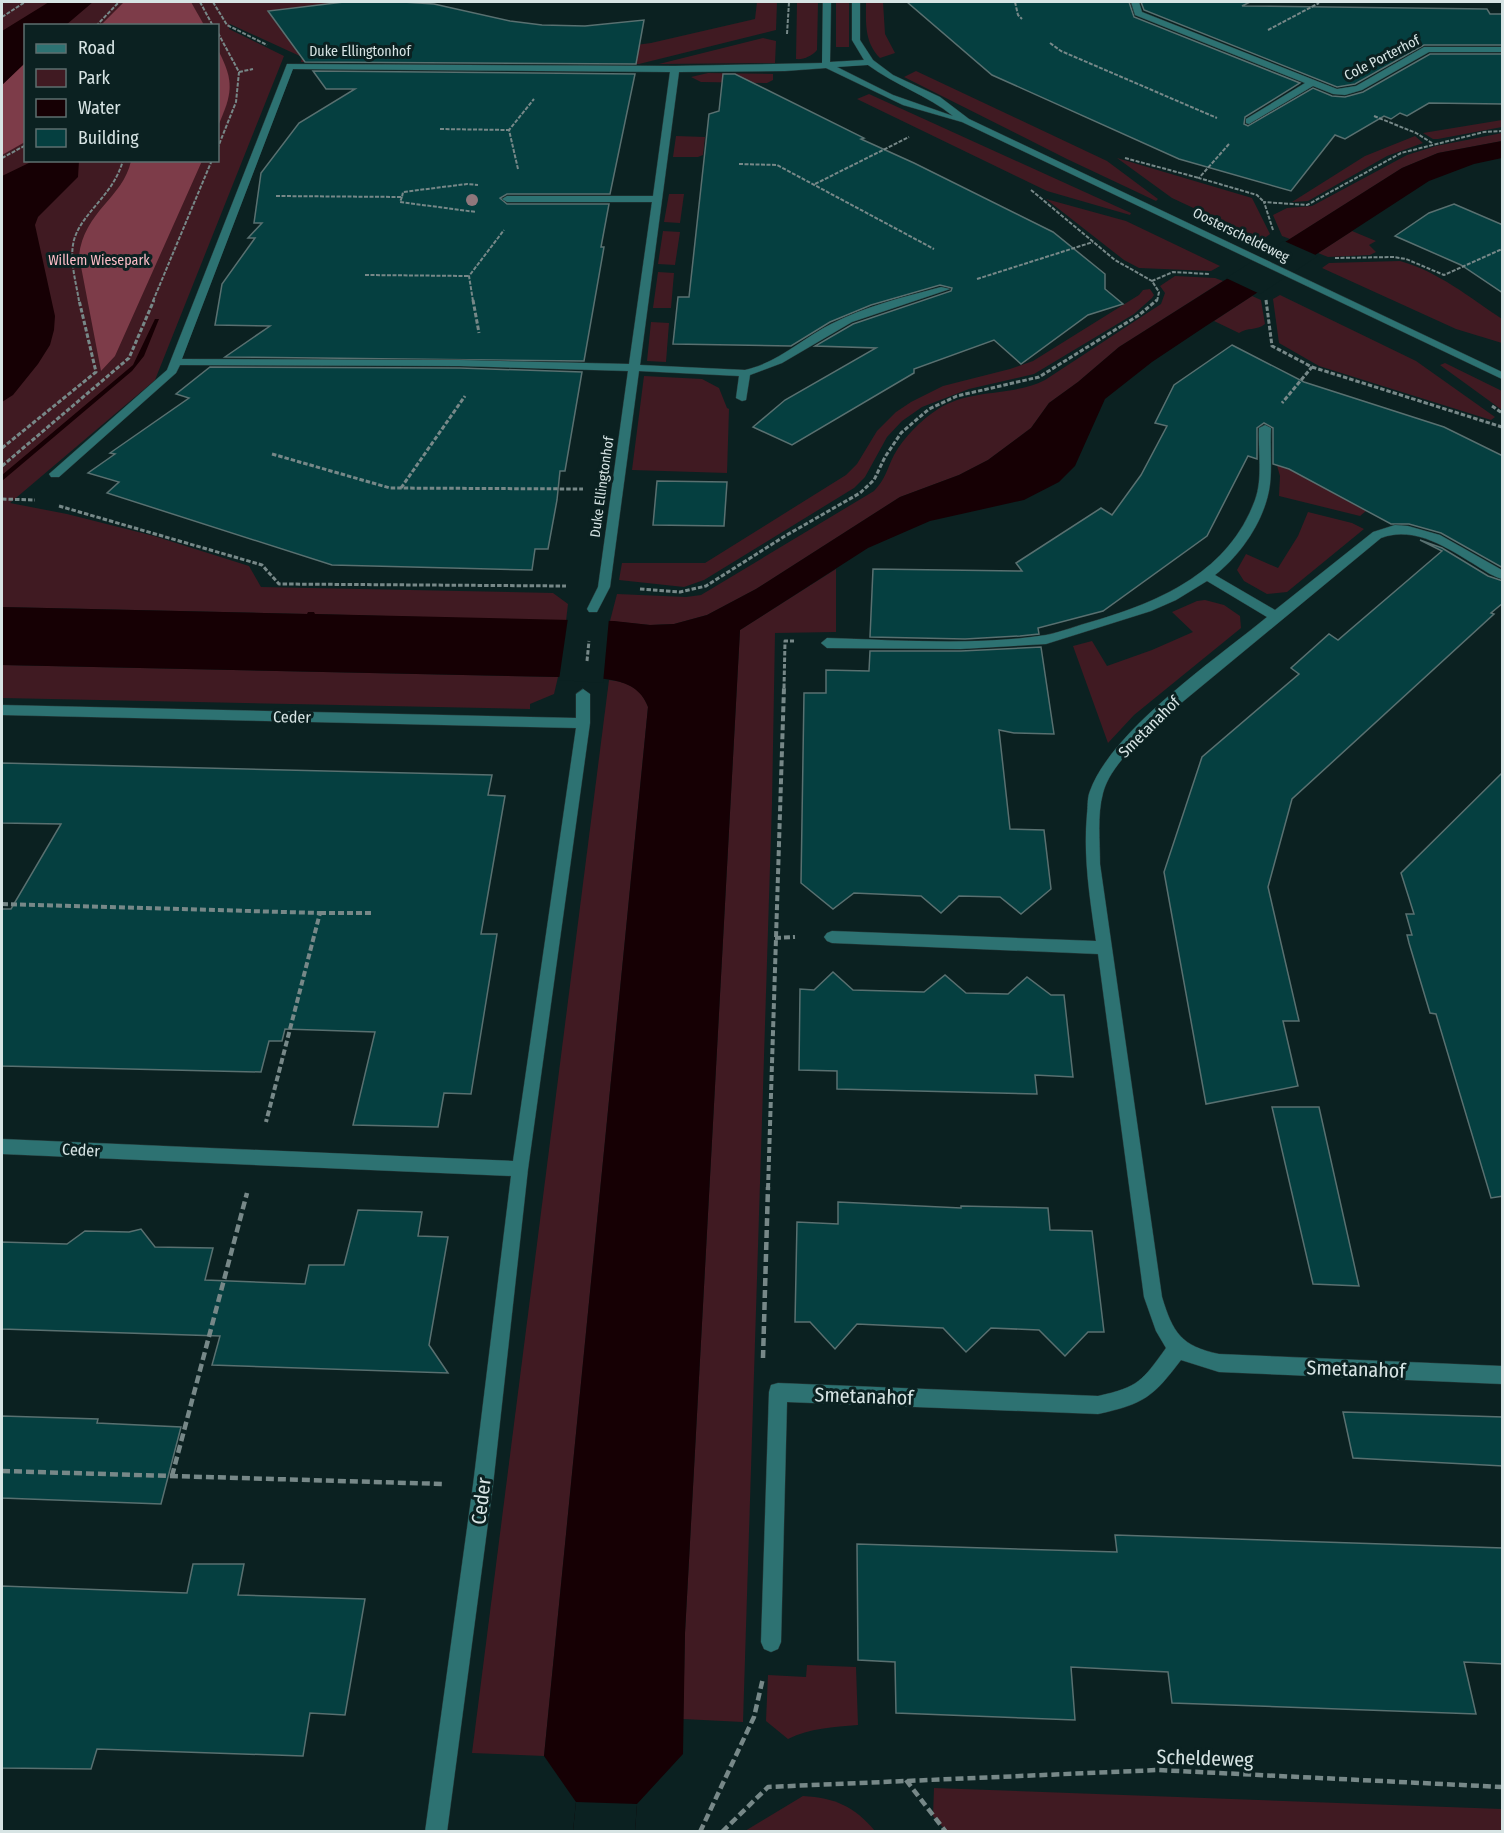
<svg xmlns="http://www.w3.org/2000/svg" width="1504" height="1833" viewBox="0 0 1504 1833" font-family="'Fira Sans Condensed',sans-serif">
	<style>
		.green { fill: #401a22; fill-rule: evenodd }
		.forest { fill: #7d3c49 }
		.water { fill: #160004 }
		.pier { fill: #0b2121 }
		.building { fill: #053f40; stroke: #597070; stroke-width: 1.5 }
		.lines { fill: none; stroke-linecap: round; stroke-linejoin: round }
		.minor-casing { stroke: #283c3c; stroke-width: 1 }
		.path-far3 { stroke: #788; stroke-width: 2; stroke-dasharray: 4 1.5; stroke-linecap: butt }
		.path-far2 { stroke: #788; stroke-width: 3; stroke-dasharray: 4.5 2; stroke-linecap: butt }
		.path-far1 { stroke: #788; stroke-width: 4; stroke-dasharray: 6 3; stroke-linecap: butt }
		.path { stroke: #788; stroke-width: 4.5; stroke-dasharray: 8 4; stroke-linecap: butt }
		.minor { fill: #2d7272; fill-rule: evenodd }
		.tree { fill: #90777c }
		.labels { text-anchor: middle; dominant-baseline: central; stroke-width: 6; stroke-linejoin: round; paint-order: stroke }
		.far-street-label { font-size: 14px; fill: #d7e4e4; stroke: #0b2121 }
		.far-park-label { font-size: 14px; fill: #fcbdc7; stroke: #0b2121 }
		.street-label { font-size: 16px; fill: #d7e4e4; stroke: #0b2121 }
		.near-street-label { font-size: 20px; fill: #d7e4e4; stroke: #0b2121 }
	</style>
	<rect width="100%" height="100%" fill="#0b2121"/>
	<!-- green -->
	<g class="green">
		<path d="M2,2H342L268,12L284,32L613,48L651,43L755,19L757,2H777L776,30L639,64L397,61L301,62L302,57L230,24L229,29L284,56L155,380L10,503L67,514L154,536L249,566L261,587L553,593L568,604L566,621L314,614V612L307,614L2,607ZM26,26H218V160H26Z"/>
		<path d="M797,2H818L817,50C812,56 803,60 796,59Z"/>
		<rect x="836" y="2" width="13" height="45"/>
		<path d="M866,2H883L885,34L895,53L880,58C864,42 866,22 866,2Z"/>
		<path d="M763,38L776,41L775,63L659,64Z"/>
		<path d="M916,71L1107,161L1158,199L1156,201L1067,159L904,77Z"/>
		<path d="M708,73L773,74V80L767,83L701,82L691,77Z"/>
		<path d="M869,94L1131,213L1130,215L1047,191L857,99Z"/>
		<path d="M1502,120V127L1438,139H1433L1423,133Z"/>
		<path d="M1502,133V141L1438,153L1402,168L1290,239L1282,236L1273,215L1287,208L1312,206L1407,155L1436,146Z"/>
		<path d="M676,136L705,137L703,155L698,157H673Z"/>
		<path d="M1415,136L1423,143L1387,156L1308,201L1292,202L1365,156Z"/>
		<path d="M1117,158L1252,198L1270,234L1262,240L1172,198Z"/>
		<path d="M669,194H684L680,223L664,222Z"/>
		<path d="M1046,199L1126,221L1220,266L1211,271L1139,268L1124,260Z"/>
		<path d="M663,231L680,232L675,265L658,264Z"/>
		<path d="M1352,231L1376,241L1369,245L1376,252L1370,255L1328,257L1318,253Z"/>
		<path d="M1400,261C1439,272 1469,297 1502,319V343L1456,329L1322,268L1329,263Z"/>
		<path d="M658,272L674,273L671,308H653Z"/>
		<path d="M1175,276L1215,278L1223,281L1119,347L1078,382L1049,403L1031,428L988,460L959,475L900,497L756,589L707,615L674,624L650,625L610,621L617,594L686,597L701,595L874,491C885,480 887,469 894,455C904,437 921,420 938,409C971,388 1012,397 1045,380L1161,304L1165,293L1160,286Z"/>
		<path d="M1150,289L1154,295L1152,298L1134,314L1034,374L969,389L922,407L902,421L887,437L865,477L854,488L704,580L684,587L619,580L622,563H705L846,475L857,464L877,431L896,412L911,402L943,386L1010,369L1033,361L1139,295L1143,290Z"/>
		<path d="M1280,295L1416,361L1495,417L1491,420L1319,366L1279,343L1273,299Z"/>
		<path d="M1252,296L1261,300L1265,324C1256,331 1248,327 1239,333L1214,321Z"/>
		<path d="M651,322L669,323L666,362L647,361Z"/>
		<path d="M1445,363L1502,391V410L1440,365Z"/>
		<path d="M644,376L702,379L719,388L727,408L729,409L727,473L632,470Z"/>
		<path d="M1276,462L1366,511L1360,516L1279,496L1280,476Z"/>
		<path d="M1308,512L1352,523L1364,529L1287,592L1267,594L1244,581L1237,570L1246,554L1278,568L1298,536Z"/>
		<path d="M836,569V632L775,633L772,803L743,1722L683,1719L685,1633L740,630Z"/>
		<path d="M1205,600L1224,605L1240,616L1241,628L1134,715L1108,743L1073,646L1092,641L1107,666L1152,650L1193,632L1172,612L1197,601Z"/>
		<path d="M2,665L558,677L554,694L530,704V709L2,698Z"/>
		<path d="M609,680C628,682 641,688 648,707L544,1756L472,1753Z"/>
		<path d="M807,1665L856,1667L858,1725C833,1727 810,1728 788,1739L766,1721L768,1675L806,1677Z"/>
		<path d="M934,1788L1502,1809V1831H946L933,1816Z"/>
		<path d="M803,1796C835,1798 854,1806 875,1831H745Z"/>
	</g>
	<!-- forest -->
	<g class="forest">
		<path d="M124,2H191L204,25H101Z"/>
		<path d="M218,50C235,82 232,94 218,126Z"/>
		<path d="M25,63V142L2,155V85Z"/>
		<path d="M131,161H202L115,356L101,371L79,256C84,211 123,198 131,161Z"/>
	</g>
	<!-- water -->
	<g class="water">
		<path d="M49,2H93L66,25L26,26L25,63L2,85V31Z"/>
		<path d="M1502,141V158L1474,164L1429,181L1206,326L1152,362L1105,399L1075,466L1059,482L1024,500L930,521L868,548L740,630L685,1633L683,1754L637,1804L635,1831H573L576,1802L544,1756L648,707C636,672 589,679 558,677L2,665V607L307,614L308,612H314L315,614L614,621L650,625L674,624L707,615L756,589L900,497L959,475L988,460L1031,428L1049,403L1078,382L1119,347L1402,168L1438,153Z"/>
		<path d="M35,160L79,161L78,177L38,217L35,225L55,316L54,330L50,345L38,364L13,395L2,402V176Z"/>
		<path d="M155,319H159L144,356L132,371L2,481V475L133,365Z"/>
	</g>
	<!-- pier -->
	<g class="pier">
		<path d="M1284,241L1318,256L1260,294L1226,278Z"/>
		<path d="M568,618H609L603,683L559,680Z"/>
		<path d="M576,1802L637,1804L635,1831H573Z"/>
	</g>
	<!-- building -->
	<g class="building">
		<path d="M344,2H403L434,4L510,21L542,25L585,26L644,20L636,64L305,62L268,11Z"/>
		<path d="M907,2H1129L1134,17L1300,83L1245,117L1244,124L1248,126L1313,88L1332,96L1345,97L1363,92L1430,54H1503V104L1429,103L1407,116L1400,113L1391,119L1384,116L1345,139L1335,135L1291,191L1179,159L992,75Z"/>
		<path d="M1141,2H1250L1242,6L1487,9L1490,14H1503V45H1424L1355,84L1337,87L1144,10Z"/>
		<path d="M313,71L635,74L610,194H507L500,198L507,204H609L601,247H604L584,361L225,357L270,326L215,325L222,284L255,238H248L262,223H254L261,173L299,123L355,89H326Z"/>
		<path d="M723,74H735L864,138L861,139L914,163L1053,232L1105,274V289L1123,304L1088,315L1021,364L994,340L914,369V373L792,445L753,427L785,400L876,348L815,346L853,324L951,291L952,288L940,285L871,305L830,322L791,346L673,344L678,297H689L709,114L719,111Z"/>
		<path d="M1454,204L1503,225V293L1461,265L1395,236L1429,213Z"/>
		<path d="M1232,345L1304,382L1444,427L1503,456V568L1441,533L1409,524H1391L1289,469L1273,464V428L1264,423L1257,428V459L1248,456L1207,536L1103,611L1038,628L1039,634L1020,636L965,639L870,637L873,569L1022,571L1016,563L1101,508L1112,515L1141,475L1167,426L1155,423L1174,385Z"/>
		<path d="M210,367L460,368L582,372L565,471H560L557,500L548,549H535L532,570L332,565L107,493L119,482L88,473L115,454L110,453L189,398L176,394Z"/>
		<path d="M657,481L727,482L724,526L653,525Z"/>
		<path d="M1420,540L1442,548L1488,576L1503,581V603L1491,613L1494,614L1292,799L1268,887L1299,1021H1283L1298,1086L1206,1104L1164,872L1202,757L1299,674L1291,668L1329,634L1338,640L1442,551Z"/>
		<path d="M1041,647L1054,734L1014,733L999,730L1010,829L1044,830L1051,889L1021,914L1000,897L959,896L941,913L921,896L854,893L833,909L801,883L804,693H826V670L869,671L870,651H961Z"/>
		<path d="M2,763L492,775L488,795L505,796L481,934H497L471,1094L444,1093L438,1127L353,1125L375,1032L285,1029L282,1041H269L261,1072L2,1066V909H11L61,824L2,823Z"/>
		<path d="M1503,772V1196L1491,1198L1436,1014L1430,1013L1409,943L1407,935H1412L1406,914H1414L1401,873Z"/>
		<path d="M833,972L853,990L924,992L945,975L966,993L1008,994L1027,977L1051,995H1064L1073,1077L1035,1075L1037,1094L837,1089V1071L799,1070L800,989L814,990Z"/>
		<path d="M1272,1107H1319L1359,1286L1313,1284Z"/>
		<path d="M838,1202L961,1208V1206L1048,1208L1050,1230L1092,1231L1104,1332H1088L1065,1356L1039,1330L991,1328L966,1352L943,1328L857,1324L835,1349L810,1322H795L797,1222L838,1224Z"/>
		<path d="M358,1210L422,1212L418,1236L448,1237L429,1345L448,1373L212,1365L220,1336L2,1329V1242L67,1244L85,1231L129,1232L141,1229L155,1247L213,1248L205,1280L305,1284L309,1265H344Z"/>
		<path d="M1343,1412L1503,1417V1466L1353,1458Z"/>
		<path d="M2,1416L98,1419L97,1423L181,1427L161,1504L2,1498Z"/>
		<path d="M1115,1535L1503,1548V1664L1464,1662L1476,1714L1172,1703L1168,1672L1071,1667L1075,1720L896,1713L895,1662L858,1660L857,1544L1117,1552Z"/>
		<path d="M193,1564H244L238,1595L365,1599L345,1715L310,1713L303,1756L97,1749L91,1769L2,1768V1586L187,1593Z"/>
	</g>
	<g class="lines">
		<!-- minor casing -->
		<g class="minor-casing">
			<g id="minor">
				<path d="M823,2H831L830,62L864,60L852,40V2H860V40L873,60L893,75L940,97L969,119L1502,372V379L962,122L903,105L826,68L785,71L679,72L640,365L745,370C777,363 802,339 831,324C866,306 904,297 941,287L950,289L852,322L782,363L750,375L746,400L742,401L736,398L739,376L639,371L610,587L597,612H589L587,609L598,587L628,371L460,366L180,365L176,373L59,477H51L49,474L167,370L287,64L675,66L822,63ZM868,65C895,85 927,95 953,116L893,95L837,67ZM293,69L670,72L653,196H507L502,199L507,202H652L629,364L460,360L182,359Z"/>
				<path d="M1131,2H1139L1142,12L1337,89L1356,86L1424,47H1502V52H1429L1362,90L1345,95L1333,94L1313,86L1249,124L1246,123V119L1305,83L1135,15Z"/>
				<path d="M1265,425L1271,428C1270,447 1272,466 1270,484C1266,518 1242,554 1215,575L1275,610L1373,532L1395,525L1408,526L1440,535L1502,570V579C1494,577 1485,571 1477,566C1449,549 1415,525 1381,538L1157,723C1138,743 1110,766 1103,793C1097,815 1100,842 1100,864L1162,1297C1173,1333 1181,1346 1219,1354L1502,1366V1384L1219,1372L1181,1360C1153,1397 1144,1404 1098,1414L787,1402L781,1642L778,1649L771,1652L764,1649L761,1642L769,1392L771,1385L778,1383L1098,1396C1139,1387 1142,1381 1166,1348L1156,1331L1144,1297L1098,954L832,943L827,941L824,937L827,933L832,931L1096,941C1090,899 1083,857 1087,814C1088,807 1087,798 1090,791C1112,730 1216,659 1267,617L1207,581L1176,600L1151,611L1046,644L961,649L827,648L821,643L827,638C896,640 978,646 1046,635C1062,632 1078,625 1094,621C1162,601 1229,571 1255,500C1263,478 1258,452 1259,428Z"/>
				<path d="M583,689L590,694V723L528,1169L493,1485L447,1832H425L473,1485L511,1176L2,1154V1139L513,1161L576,728L2,715V705L576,718V694Z"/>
			</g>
		</g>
		<!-- path-far3 -->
		<g class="path-far3">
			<path d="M200,2L213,26"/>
			<path d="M213,2L227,25L267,45"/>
			<path d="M1015,2L1018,15L1022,19"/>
			<path d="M2,17L25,2"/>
			<path d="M96,26L119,2"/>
			<path d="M1268,30L1319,3"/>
			<path d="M218,33L239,72L236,102L218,147"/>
			<path d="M787,34L789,2"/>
			<path d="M1050,43L1061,51L1217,118"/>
			<path d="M239,72L253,69"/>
			<path d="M1374,116L1416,133L1432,143"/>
			<path d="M440,129L509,130"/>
			<path d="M1229,144L1199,178L1257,195L1264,202"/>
			<path d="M2,158L26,145"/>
			<path d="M1125,158L1199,178"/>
			<path d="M739,164L777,165L934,249"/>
			<path d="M518,169L509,130L534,99"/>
			<path d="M815,184L909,137"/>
			<path d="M1031,190L1115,260L1152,281"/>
			<path d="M276,196L402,197L403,192L467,184L478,185"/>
			<path d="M402,197L400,202L476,212"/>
			<path d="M1273,230L1264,202L1307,205L1401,153L1484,132L1502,131"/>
			<path d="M1335,258L1394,257L1406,259L1444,275L1502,249"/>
			<path d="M365,275L469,276"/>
			<path d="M977,279L1093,242"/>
			<path d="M79,301C76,282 69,259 74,240C82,212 114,195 123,160"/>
			<path d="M153,301L212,160"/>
			<path d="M473,301L469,276L504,230"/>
			<path d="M1157,301L1159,292L1152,281L1173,272L1209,274"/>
		</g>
		<!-- path-far2 -->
		<g class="path-far2">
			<path d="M473,300L479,333"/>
			<path d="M1266,300L1272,346L1312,367L1282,403"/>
			<path d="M1312,367L1502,427"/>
			<path d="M1492,406L1502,413"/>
			<path d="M2,448L96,372L79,300"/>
			<path d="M272,454L390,488L583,489"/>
			<path d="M2,466L129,358L154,300"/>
			<path d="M401,488L465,396"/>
			<path d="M2,499L35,500"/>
			<path d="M59,506L262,565L279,584L566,586"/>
			<path d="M640,589L680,592L706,586L785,536L860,493L874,480L885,457L901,433L929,409L957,396L1039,377L1139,315L1157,300"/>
			<path d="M587,661L589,641"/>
			<path d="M784,688L785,641H794"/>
		</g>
		<!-- path-far1 -->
		<g class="path-far1">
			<path d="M2,904L320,913L266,1122"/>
			<path d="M320,913H374"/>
			<path d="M775,938L795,937"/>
			<path d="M768,1189L784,687"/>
		</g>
		<!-- path -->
		<g class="path">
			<path d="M763,1358L768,1187"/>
			<path d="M2,1471L443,1484"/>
			<path d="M172,1476L247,1193"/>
			<path d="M906,1780L946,1832"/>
			<path d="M700,1832L754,1717L763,1678"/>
			<path d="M722,1832L768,1787L1158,1770L1502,1787"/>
		</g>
		<!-- minor -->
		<use href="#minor" class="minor"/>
	</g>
	<!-- trees -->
	<circle class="tree" cx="472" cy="200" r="6"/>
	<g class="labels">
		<!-- far-street labels -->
		<g class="far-street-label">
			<text x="360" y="51">Duke Ellingtonhof</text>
			<text transform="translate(1382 58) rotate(-27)">Cole Porterhof</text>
			<text transform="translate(1241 235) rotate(26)">Oosterscheldeweg</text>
			<text transform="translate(602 487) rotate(-82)">Duke Ellingtonhof</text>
		</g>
		<!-- far-park labels -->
		<g class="far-park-label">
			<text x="99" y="260">Willem Wiesepark</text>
		</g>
		<!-- street labels -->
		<g class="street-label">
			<text transform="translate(292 717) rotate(1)">Ceder</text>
			<text transform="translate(1149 727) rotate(-45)">Smetanahof</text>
			<text transform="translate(81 1150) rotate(3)">Ceder</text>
		</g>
		<!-- near-street labels -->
		<g class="near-street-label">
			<text transform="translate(1356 1369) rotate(2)">Smetanahof</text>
			<text transform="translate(864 1396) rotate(2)">Smetanahof</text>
			<text transform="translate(481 1501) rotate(-83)">Ceder</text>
			<text transform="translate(1205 1758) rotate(2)">Scheldeweg</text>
		</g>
	</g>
	<!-- border -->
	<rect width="1504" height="1833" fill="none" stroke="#d7e4e4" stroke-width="6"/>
	<!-- legend -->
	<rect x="24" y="24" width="195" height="138" fill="#0b2121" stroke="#5d6f6f" stroke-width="1.5"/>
	<rect x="36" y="44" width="30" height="9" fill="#2d7272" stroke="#5d6f6f" stroke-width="1.5"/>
	<text x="78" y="54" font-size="18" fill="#d7e4e4">Road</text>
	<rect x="36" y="69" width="30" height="18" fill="#401a22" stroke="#5d6f6f" stroke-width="1.5"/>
	<text x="78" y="84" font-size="18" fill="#d7e4e4">Park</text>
	<rect x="36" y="99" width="30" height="18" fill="#160004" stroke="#5d6f6f" stroke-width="1.5"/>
	<text x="78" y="114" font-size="18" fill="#d7e4e4">Water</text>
	<rect x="36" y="129" width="30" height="18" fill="#053f40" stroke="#5d6f6f" stroke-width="1.5"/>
	<text x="78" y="144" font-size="18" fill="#d7e4e4">Building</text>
</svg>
